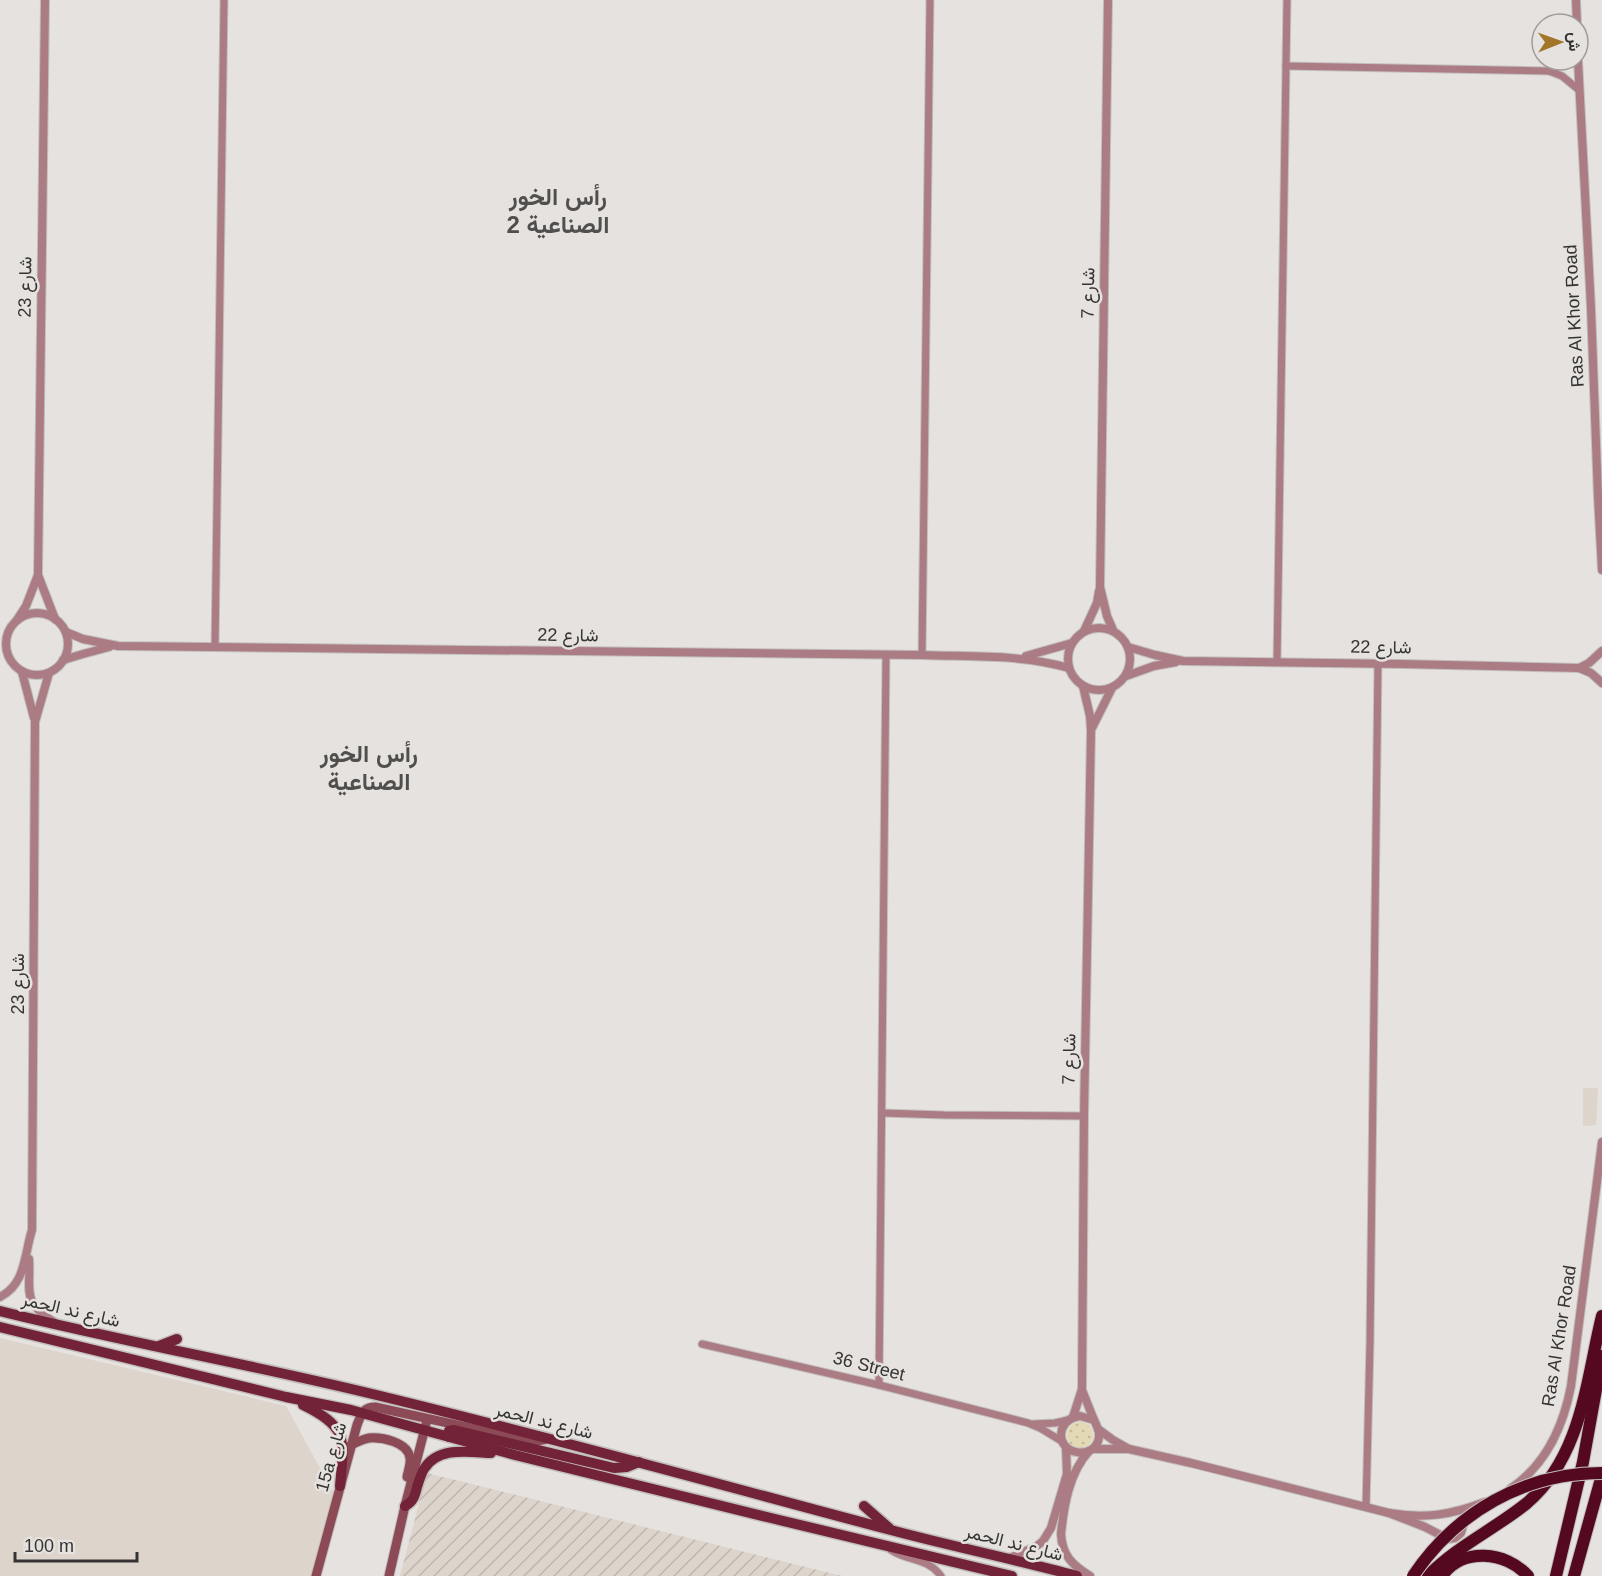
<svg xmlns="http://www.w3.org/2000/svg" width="1602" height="1576" viewBox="0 0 1602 1576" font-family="Arial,Vazirmatn,sans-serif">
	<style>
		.built { fill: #ddd4cc }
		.industrial { fill: url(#industrial-furrows) }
		.sand { fill: url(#sand-dots) }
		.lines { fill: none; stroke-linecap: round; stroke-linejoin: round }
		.minor-casing { stroke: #c2bfbd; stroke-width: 9 }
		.tertiary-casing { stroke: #c2bfbd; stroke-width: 10 }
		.secondary-casing { stroke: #c2bfbd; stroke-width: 11 }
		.primary-casing { stroke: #c2bfbd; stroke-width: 13 }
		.motorway-casing { stroke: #c2bfbd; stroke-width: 14 }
		.minor { stroke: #ab7c83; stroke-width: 7 }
		.tertiary { stroke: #ab7c83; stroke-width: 8 }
		.secondary { stroke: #8c4a56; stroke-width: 9 }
		.primary { stroke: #732337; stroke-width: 10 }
		.motorway { stroke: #540921; stroke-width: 12 }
		.motorway-bridge-casing { stroke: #c2bfbd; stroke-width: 14; stroke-linecap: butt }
		.motorway-bridge { stroke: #540921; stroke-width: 12 }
		.labels { text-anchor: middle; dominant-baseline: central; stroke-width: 5; stroke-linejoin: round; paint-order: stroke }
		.street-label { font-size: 18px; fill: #353433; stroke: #e5e2df }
		.district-label { font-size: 24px; font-weight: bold; fill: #514f4d; stroke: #e5e2df }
	</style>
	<defs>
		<pattern id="industrial-furrows" width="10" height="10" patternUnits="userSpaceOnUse" patternTransform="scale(1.5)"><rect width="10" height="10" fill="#ddd4cc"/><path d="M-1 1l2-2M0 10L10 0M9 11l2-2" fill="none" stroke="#beb7b0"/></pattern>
		<pattern id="sand-dots" width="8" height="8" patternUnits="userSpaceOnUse" patternTransform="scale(1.5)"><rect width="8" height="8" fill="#e3d9b4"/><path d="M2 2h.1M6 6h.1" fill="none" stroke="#c3bb9b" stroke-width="1.8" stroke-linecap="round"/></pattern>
	</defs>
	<rect width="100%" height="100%" fill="#e5e2df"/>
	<!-- built -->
	<g class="built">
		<path d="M1583,1088H1598L1596,1125L1583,1126Z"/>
		<path d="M0,1338L286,1406L338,1501L320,1576H0Z"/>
	</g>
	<!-- industrial -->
	<path class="industrial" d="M427,1473L842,1576H400Z"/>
	<!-- sand -->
	<circle class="sand" cx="1080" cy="1435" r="13"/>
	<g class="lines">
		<!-- minor casing -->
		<g class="minor-casing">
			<g id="minor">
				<path d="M1286,66L1549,71L1562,76L1579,90"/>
				<path d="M1549,71L1568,60"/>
				<path d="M215,647L224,0"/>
				<path d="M922,655L930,0"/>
				<path d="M1277,662L1287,0"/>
				<path d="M882,1113L944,1115L1084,1116"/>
				<path d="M702,1344L879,1385L1028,1423L1040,1428L1063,1442"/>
				<path d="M879,1385L886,655"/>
				<path d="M1033,1424L1055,1423L1068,1420"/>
				<path d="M1366,1507L1370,1343L1378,663"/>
				<path d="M891,1550C909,1562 927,1557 941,1576"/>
			</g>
		</g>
		<!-- tertiary casing -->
		<g class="tertiary-casing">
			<g id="tertiary">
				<path d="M1108,0L1100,587L1107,616L1113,630"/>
				<path d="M1576,0L1577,24"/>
				<path d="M1578,60L1591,308L1598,497L1602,570"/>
				<path d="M38,575L55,619"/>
				<circle cx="37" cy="644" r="31"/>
				<path d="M17,620L26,606L38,575L45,0"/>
				<circle cx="1099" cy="659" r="31"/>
				<path d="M1084,631L1097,603L1099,591"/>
				<path d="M66,632L83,639L118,646L922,655C971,657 1021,654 1069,668"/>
				<path d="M1128,647L1155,655L1183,661L1402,664L1579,668L1591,673L1602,683"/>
				<path d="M1026,656L1072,643"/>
				<path d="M63,660L83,654L109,647"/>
				<path d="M1579,668L1589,663L1602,651"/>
				<path d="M22,672L34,718"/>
				<path d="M1126,676L1154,666L1176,662"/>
				<path d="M1092,728L1112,688"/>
				<path d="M29,1259C31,1291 21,1302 54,1322"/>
				<path d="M0,1297C26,1284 24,1255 32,1230L35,722L49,673"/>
				<path d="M1082,1390L1094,1420"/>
				<path d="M1080,1416L1094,1420C1096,1424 1098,1428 1099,1433C1101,1462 1054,1457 1062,1429C1065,1421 1072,1417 1080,1416Z"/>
				<path d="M1073,1417L1082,1389L1084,1116L1091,731L1090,716L1083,686"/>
				<path d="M1098,1429L1113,1440L1129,1449L1191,1463L1389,1513L1425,1527L1448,1539L1455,1538L1461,1533L1463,1526L1462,1522"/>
				<path d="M1093,1449H1129"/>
				<path d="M1089,1451C1069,1473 1064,1505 1061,1534C1062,1555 1072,1565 1090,1576"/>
				<path d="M1510,1489C1546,1465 1563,1428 1571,1386L1602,1142"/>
				<path d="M1389,1513C1425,1519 1451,1515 1485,1502"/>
				<path d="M1010,1558L1037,1546L1043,1541L1051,1528L1067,1474L1066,1447"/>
			</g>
		</g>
		<!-- secondary casing -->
		<g class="secondary-casing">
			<g id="secondary">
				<path d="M351,1445C357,1442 363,1439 369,1438C382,1437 408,1442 410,1458C411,1464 408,1471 407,1477"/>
				<path d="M316,1576L357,1425C361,1415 363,1407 375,1407L525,1440L539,1441L547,1439"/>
				<path d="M389,1576L405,1506L426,1424"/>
			</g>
		</g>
		<!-- primary casing -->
		<g class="primary-casing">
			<g id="primary">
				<path d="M0,1311C121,1341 243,1363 364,1392C540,1434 713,1483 887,1529C950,1546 1014,1559 1077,1576"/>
				<path d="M0,1327L286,1397L351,1410L515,1455L771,1518L1012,1576"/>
				<path d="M159,1346L177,1339"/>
				<path d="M303,1405C349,1427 344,1440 340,1486"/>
				<path d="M449,1437V1431L454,1430L614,1468L627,1467L639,1462"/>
				<path d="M405,1506C413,1502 415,1496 417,1487C419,1481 421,1474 424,1469C438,1446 469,1452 491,1453"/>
				<path d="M864,1506L889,1528"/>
			</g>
		</g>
		<!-- motorway casing -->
		<g class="motorway-casing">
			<g id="motorway">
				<path d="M1428,1576C1457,1546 1495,1529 1527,1503C1582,1456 1586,1381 1602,1316"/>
				<path d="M1442,1576C1462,1547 1506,1551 1528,1576"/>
				<path d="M1556,1576L1583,1462L1602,1356"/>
				<path d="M1574,1576L1602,1475"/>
			</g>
		</g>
		<!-- minor -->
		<use href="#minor" class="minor"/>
		<!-- tertiary -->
		<use href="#tertiary" class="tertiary"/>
		<!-- secondary -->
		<use href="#secondary" class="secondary"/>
		<!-- primary -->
		<use href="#primary" class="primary"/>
		<!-- motorway -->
		<use href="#motorway" class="motorway"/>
		<!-- motorway-bridge casing -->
		<g class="motorway-bridge-casing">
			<path id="motorway-bridge" d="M1413,1576C1456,1512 1524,1473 1602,1473"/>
		</g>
		<!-- motorway-bridge -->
		<use href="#motorway-bridge" class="motorway-bridge"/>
	</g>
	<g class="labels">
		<!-- street labels -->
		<g class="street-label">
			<text transform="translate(25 287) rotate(-89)">شارع 23</text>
			<text transform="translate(1088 293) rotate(-89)">شارع 7</text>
			<text transform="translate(1574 316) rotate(-93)">Ras Al Khor Road</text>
			<text transform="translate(568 635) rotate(1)">شارع 22</text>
			<text transform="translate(1381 647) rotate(1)">شارع 22</text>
			<text transform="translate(18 984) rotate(-90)">شارع 23</text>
			<text transform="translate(1069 1059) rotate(-89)">شارع 7</text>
			<text transform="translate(71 1310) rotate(13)">شارع ند الحمر</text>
			<text transform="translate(1559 1336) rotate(-81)">Ras Al Khor Road</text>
			<text transform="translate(869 1366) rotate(14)">36 Street</text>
			<text transform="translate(544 1421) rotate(14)">شارع ند الحمر</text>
			<text transform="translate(331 1457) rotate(-74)">15a شارع</text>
			<text transform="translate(1014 1543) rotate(14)">شارع ند الحمر</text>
		</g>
		<!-- district labels -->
		<g class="district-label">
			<text x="558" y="196">رأس الخور<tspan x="558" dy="28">الصناعية 2</tspan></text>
			<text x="369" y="753">رأس الخور<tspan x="369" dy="28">الصناعية</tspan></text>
		</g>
	</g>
	<!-- north arrow -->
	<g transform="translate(1560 42) rotate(89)"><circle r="28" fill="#e5e2df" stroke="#9f9c9a" stroke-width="1.5"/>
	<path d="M0-4.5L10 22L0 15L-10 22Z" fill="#a37528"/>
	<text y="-9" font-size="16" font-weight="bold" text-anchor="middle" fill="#353433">ش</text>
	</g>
	<!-- scale -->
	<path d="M15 1552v9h122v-9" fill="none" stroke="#353433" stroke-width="3"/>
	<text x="24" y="1552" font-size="18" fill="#353433" stroke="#e5e2df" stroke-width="4.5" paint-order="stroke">100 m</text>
</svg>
